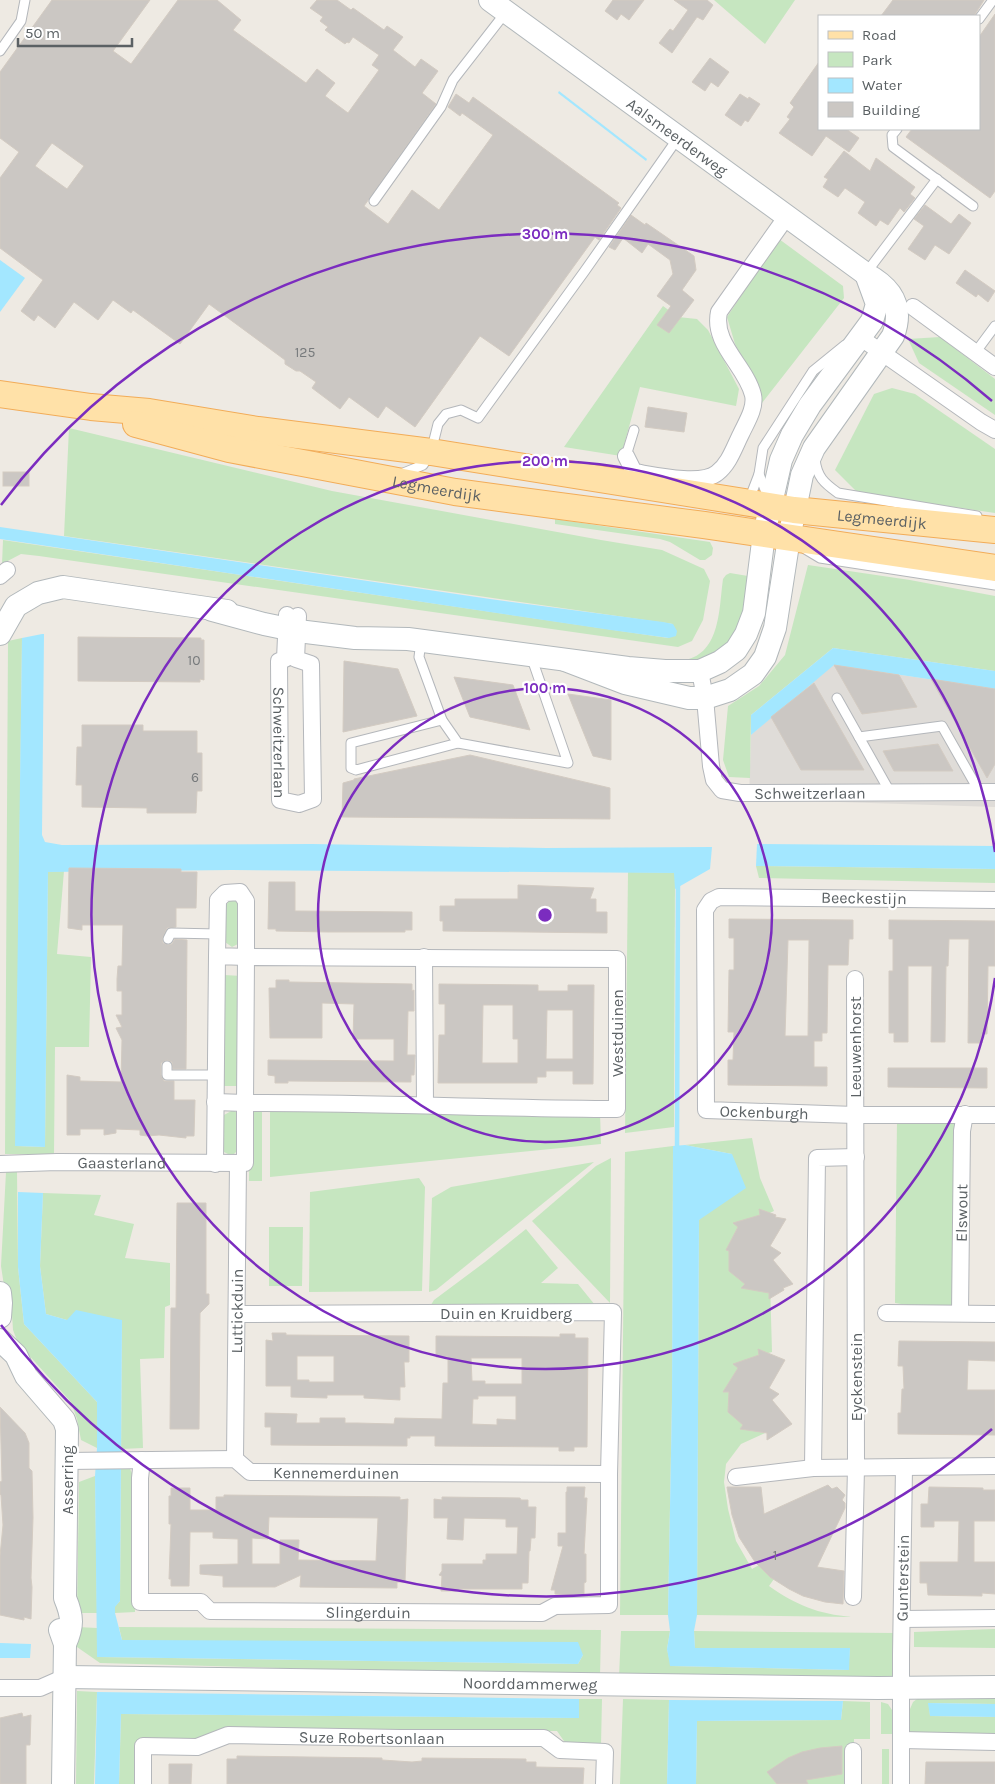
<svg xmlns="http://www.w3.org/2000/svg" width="995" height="1784" viewBox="0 0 995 1784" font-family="Karla,sans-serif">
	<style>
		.industrial { fill: #dfdcd8 }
		.green { fill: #c6e6c0 }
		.water { fill: #a3e7ff }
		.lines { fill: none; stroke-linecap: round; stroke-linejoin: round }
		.stream { stroke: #a3e7ff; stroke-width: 4.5 }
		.building { fill: #cbc7c3; stroke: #d3cbc2; fill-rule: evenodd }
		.lane-casing { stroke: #b4b7bb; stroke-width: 11 }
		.street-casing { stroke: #b4b7bb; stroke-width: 18 }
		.secondary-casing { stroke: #b2b8bb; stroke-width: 24 }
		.primary-casing { stroke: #f2ac58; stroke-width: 28 }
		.lane { stroke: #fff; stroke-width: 9 }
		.street { stroke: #fff; stroke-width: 16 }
		.secondary { stroke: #fff; stroke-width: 22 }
		.primary { stroke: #ffe1a8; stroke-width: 26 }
		.ring { fill: none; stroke: #7b2cbf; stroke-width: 2.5 }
		.labels { text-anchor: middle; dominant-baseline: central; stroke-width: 4.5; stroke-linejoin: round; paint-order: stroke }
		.number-label { font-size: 14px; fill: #777a7c }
		.street-label { font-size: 16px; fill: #5b6164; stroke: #fff }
		.centre { fill: #7b2cbf; stroke: #fff; stroke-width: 2.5 }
		.ring-label { font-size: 15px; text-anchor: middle; font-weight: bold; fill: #7b2cbf; stroke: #fff; stroke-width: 4.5; stroke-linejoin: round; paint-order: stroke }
	</style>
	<rect width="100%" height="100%" fill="#eeeae3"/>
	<!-- industrial -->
	<path class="industrial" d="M834,665L995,689V807L749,799L751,735L813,680Z"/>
	<!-- green -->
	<g class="green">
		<path d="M714,0H795L765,44Z"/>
		<path d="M779,239L843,286L844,298L762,403L757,385L735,344L727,317Z"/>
		<path d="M663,306L678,317L697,319L708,330L739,389L736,406L640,387L621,456L564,447Z"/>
		<path d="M940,337L995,379V415L919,363L908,339Z"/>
		<path d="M892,388L915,394L995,449V513L858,493L835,470L874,394Z"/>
		<path d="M69,428L332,491L601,540L662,550L704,569L710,581L703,620L692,641L678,647L39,556L21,554L2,564L3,540L668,638L673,624L64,536Z"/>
		<path d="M555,519L710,542L713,548L712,555L705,560H700L670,542L660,539L555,524Z"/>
		<path d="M808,565L910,580L995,596V671L833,648L751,715L750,778L729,777L723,760L728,706L759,686L785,655Z"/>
		<path d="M730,573L748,576L751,607L727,644L705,660L690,665L638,659L643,658C656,659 672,663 685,660C721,653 719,607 723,579L726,575Z"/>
		<path d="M22,638L16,1146L45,1147L48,872L64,871L57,954L91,957L89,1047H55L54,1154H5L8,641Z"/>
		<path d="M756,866L995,869V883L759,878Z"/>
		<path d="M628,872L675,873L674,1127L625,1133Z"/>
		<path d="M235,900L239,903L238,944L232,947L225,942L223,938L224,908L229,901Z"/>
		<path d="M224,975L242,976L241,1086H223Z"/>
		<path d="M250,1107H262V1181H249Z"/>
		<path d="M233,1110L240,1115L237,1151L234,1154L230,1155L224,1152L222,1148L223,1120L224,1115Z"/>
		<path d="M270,1111L600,1113L601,1144L270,1177Z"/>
		<path d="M897,1119L958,1120L955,1306L907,1305L895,1303Z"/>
		<path d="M752,1138L760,1178L774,1211L741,1226L770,1281L772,1352L761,1355V1432L765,1433L741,1444L726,1464L724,1482L728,1509L736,1541L752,1569L770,1559L781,1569L769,1586C796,1605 818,1614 852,1617L697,1615L699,1220L732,1154L685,1145Z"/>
		<path d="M673,1146L672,1399L668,1615H620L625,1152Z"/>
		<path d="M611,1158L610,1303L532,1221L596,1166Z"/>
		<path d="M594,1162L436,1290L429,1292L432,1198L451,1187Z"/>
		<path d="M6,1172H17L18,1267L24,1324L97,1402V1448L81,1440L77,1419L71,1402L18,1343L13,1330L11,1299H6L1,1266Z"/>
		<path d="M419,1178L425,1187L422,1291L309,1292L310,1192Z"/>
		<path d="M43,1193L101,1195L94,1215L134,1224L125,1258L170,1263V1305L165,1307L164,1358L140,1359L143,1448L121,1449L136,1482L135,1612L115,1613V1606L120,1601L122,1320H67L46,1314L40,1266Z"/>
		<path d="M269,1227H303L302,1286H269Z"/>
		<path d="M526,1229L558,1268L541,1283L578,1284L595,1305L429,1308L434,1300L485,1262Z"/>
		<path d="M95,1476L97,1613H77L79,1482Z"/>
		<path d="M77,1627L97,1628L98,1657L578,1664L583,1655L122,1640L119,1627L601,1630L600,1677L100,1663L77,1647Z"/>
		<path d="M995,1629V1648L914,1647V1632Z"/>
		<path d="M621,1631H670L667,1649L671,1666L848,1670L850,1648H695L694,1631L895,1633L894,1679L619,1677Z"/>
		<path d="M995,1689V1704L929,1703L930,1716L995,1717V1736L910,1735V1709L913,1702L925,1693Z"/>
		<path d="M77,1691L97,1692L94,1784H76Z"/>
		<path d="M579,1699H602L601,1745L566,1744L557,1731L236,1730L208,1740L140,1745L139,1784H119L121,1714L579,1718Z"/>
		<path d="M623,1699L669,1700L667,1784H620Z"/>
		<path d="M843,1701L870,1702V1739H854L853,1784H696L697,1721L841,1720Z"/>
		<path d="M881,1702L888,1704L894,1713L893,1734H881Z"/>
		<rect x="882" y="1749" width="7" height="35"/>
	</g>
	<!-- water -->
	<g class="water">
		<path d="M559,91L647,159L646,161L558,93Z"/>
		<path d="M0,260L25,278L0,312Z"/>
		<path d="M0,527L490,599L663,622L673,624L677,631L676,636L669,638L611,630L0,539Z"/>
		<path d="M42,634H44L42,835L45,842L62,845L312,844L546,848L712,847L710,869L675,889L674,873L232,870L48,872L45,1147L15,1146L22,638Z"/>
		<path d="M833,648L995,671V689L834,665L751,735V715Z"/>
		<path d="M757,844L995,846V869L756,866Z"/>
		<path d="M685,1145L732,1154L746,1188L699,1220L697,1615L694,1631L695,1648H850L849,1670L670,1666L667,1649L670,1631L668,1615L672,1399L673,1146Z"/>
		<path d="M18,1192L43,1193L40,1266L46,1314L67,1320L76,1310L122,1320L120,1601L115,1607V1613L122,1640L578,1642L583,1655L578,1664L97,1657L95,1476L97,1448V1402L24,1324L18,1267Z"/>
		<path d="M0,1643L31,1644L30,1658H0Z"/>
		<path d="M97,1692L579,1699V1718L121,1714L119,1784H95Z"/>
		<path d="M669,1700L843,1701L841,1720L697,1721L696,1784H667Z"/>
		<path d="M928,1703L995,1704V1717L930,1716Z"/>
	</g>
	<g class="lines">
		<!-- stream -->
		<path class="stream" d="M677,1151L678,881"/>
	</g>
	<!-- building -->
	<g class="building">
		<path d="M52,0H150L113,51L131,64L178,0H217L241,20L233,30L306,83L317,69L335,83L325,96L348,113L379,70L372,65L379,55L353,37L349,43L347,42L345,44L325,30L328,27L320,21L323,17L310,8L317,0H337L351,10L353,8L384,30L387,26L403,37L393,50L415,67L421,59L438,71L422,93L436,104L364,206L388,224L412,190L439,210L493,135L462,113L460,116L448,107L456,94L469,103L473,97L619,203L617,205L621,208L599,240L595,237L509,356L480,336L415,427L386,406L378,418L349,397L340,409L312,388L316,382L300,371H296L285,364V360L209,304L180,344L133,310L131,313L113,300L98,320L74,302L55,328L38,315L34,321L21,311L43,280L0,248V178L19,152L0,138V72ZM52,143L84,166L67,189L35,166Z"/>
		<path d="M613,0H644L629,20L621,14L617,20L605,11Z"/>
		<path d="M674,0H707L713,5L703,20L697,17L672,53L659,43L670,29L673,31L688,10Z"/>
		<path d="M893,0H984L974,16H881Z"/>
		<path d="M995,14V191L990,198L906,137L912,129H979V37Z"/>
		<path d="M710,58L729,72L718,87L711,82L705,91L692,82Z"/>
		<path d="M819,62V129H846L859,138L849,152L826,136L812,156L779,133L790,119L787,117L794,107L790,103Z"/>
		<path d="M740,94L748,99L749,97L760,104L748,122L745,120L741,126L725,115Z"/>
		<path d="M844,151L870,171L876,158L915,187L910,194L915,198L904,212L900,208L888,225L880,220L876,226L858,213L865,202L845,188L838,197L823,187L828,179L824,177Z"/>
		<path d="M925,205L951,224L959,214L971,223L949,254L935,245L925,260L908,249L924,226L914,219Z"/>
		<path d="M631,215L645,225L646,223L694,256L696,270L682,290L694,300L669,333L657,325L671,306L657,296L673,274L670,260L648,244L642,253L623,238L615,250L609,247Z"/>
		<path d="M965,270L995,291L988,302L978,294L976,297L956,283Z"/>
		<path d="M648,407L687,413L684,432L645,427Z"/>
		<rect x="3" y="472" width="26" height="14"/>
		<path d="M78,637L201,638V640H204V680L200,679V682L78,681Z"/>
		<path d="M344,661L398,669L417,716L343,732Z"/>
		<path d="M834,665L899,675L917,707L862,714Z"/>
		<path d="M454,677L513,685L530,730L470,717Z"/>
		<path d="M931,679L995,689V764L987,778Z"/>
		<path d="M814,683L864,770H801L771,717Z"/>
		<path d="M568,694L611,700V760L593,756Z"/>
		<path d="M82,725H143V731H197V753H202V791H197L196,813H147V808L82,807V785H76L77,747H82Z"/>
		<path d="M938,744L953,771H894L883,751Z"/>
		<path d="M470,755L610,788V819L342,817L343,783L354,780V779Z"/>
		<path d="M69,868L181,869V872H197L196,908H176V927L167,928L162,939L163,943L168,945L172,944L175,939L187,940L186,1069H173L172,1062L167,1060L161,1063V1075L164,1081H174V1100H195L194,1136H186V1138L159,1135L147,1136L140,1135V1130L116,1129V1133L104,1135V1129H80V1135H67V1075L80,1077V1081L121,1082L122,1040L116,1028L122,1027L116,1015H122V991H117V979L118,966H122L123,925H82V930L68,928Z"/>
		<path d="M269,882H295V911L412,912V930H405V932H329L276,931V929H268Z"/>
		<path d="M518,885L594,888L590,899H596V912H607V933L443,931V921H440V906H455V899H518Z"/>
		<path d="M729,919L853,920V939H849L848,965H828L827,1033H822V1041H814V1067H827V1086L728,1085V1060H733L734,1032H728L729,970H734V938H729ZM788,940H809L808,1036H785Z"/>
		<path d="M889,920L995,921V966H988L987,1034H982V1043H968L969,939H949L948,966H946L945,1042H931L932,966H908V1042H894V1033H889V971H893V939H889Z"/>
		<path d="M276,980H289V982L412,984V991L414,990V1011H408L407,1055H415L414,1075H411V1082L288,1081V1083H275V1076L268,1075V1060L394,1061V1039H353L354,1004L322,1003V1038H270L269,988H276Z"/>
		<path d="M439,984L538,985V991H568V985H594L593,1084H573V1071H546V1077H537V1083H438L439,1035H445V1004H439ZM483,1005H513V1039H518V1063H482ZM547,1010H573V1059H546Z"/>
		<path d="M888,1068H987V1088L888,1087Z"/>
		<path d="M177,1203H206V1294H209V1304L200,1313L199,1429H170L171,1308H176Z"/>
		<path d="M759,1209L776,1215L775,1217L786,1219L770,1246L781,1253L773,1260L793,1284L783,1288L784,1290L769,1299V1293L741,1288L745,1284L729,1271V1251L726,1250L738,1227L733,1223L760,1215Z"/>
		<path d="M272,1333H286V1335L409,1336V1362H404L405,1387H400V1400L364,1398V1395H327V1398L291,1397V1386H266V1340L273,1341ZM297,1356H334V1382H309V1380H297Z"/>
		<path d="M560,1334H575V1338H588L587,1447H574V1451H559V1447L435,1446V1436H410V1438H407V1446L271,1445V1427H265V1413L297,1414L296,1423H320V1418H345V1423H357L394,1424L395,1418L442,1419L443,1383H448V1357H436V1336L560,1337ZM471,1358H522V1384H485V1381H472ZM478,1396H516V1420L497,1419V1425L472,1424L473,1399H478Z"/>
		<path d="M899,1341L995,1342V1361L968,1360L967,1390H995V1435L898,1434V1413H901L902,1389H904L903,1366H898Z"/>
		<path d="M758,1349L785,1360L769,1388L779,1394L772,1400L792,1424L767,1440V1433L740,1429L743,1425L728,1412L729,1392H723L738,1368L733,1364L759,1355Z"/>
		<path d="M0,1407L25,1433L29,1443V1468L32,1471L33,1518L31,1578L32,1587L31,1619L24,1617V1620L0,1615V1556L3,1525L1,1495L0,1494V1482L2,1481Z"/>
		<path d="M828,1485L832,1489L837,1487L845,1495L842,1500L845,1503V1508L817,1567L844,1571L843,1604L825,1602L803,1596L789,1589L770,1577L755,1562L739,1537L732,1515L727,1487H761L764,1514Z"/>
		<path d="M567,1487H585L584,1498H587L584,1554H586V1582L584,1583V1595L555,1594V1590H551L563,1546H558V1533H566V1492H567Z"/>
		<path d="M929,1487L983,1488V1490H995V1521H974V1562H995V1594L982,1593V1596L928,1595L927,1583H920V1562H958L959,1521H934V1527H921V1504H928Z"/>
		<path d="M171,1488H190V1510H216V1497H224V1495L400,1497V1500L408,1499L405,1582H397V1588L300,1587L301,1575L275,1587H223V1576L200,1574V1565L238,1564V1539L213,1538V1532H190L189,1586H171V1579H169L171,1524H169V1496H171ZM269,1517L378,1518L376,1561L298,1560L299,1540H280V1564H252V1538L268,1539Z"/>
		<path d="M442,1497L520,1498L521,1500H528V1507H536L535,1538H531L530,1551H529L528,1583H522V1589H459L456,1591H441L442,1576L439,1575L442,1571V1564H483V1560H486V1554H517L518,1527H506V1519L464,1518L463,1540L447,1539L448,1518H434V1499L442,1500Z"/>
		<path d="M22,1713L23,1717L31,1715L30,1745H26V1784H0V1718Z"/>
		<path d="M842,1746V1774L806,1780L808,1784H777L767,1772L788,1758L802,1752L820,1748Z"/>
		<path d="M237,1756L382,1758V1760L412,1762L422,1761V1758L526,1759V1762H536V1767L584,1768L583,1784H227V1759H237Z"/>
		<path d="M926,1762H995V1784H925Z"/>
		<path d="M169,1764H192L191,1784H169Z"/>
	</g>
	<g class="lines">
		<!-- lane casing -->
		<g class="lane-casing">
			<g id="lane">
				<path d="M979,19L993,0"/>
				<path d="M0,51L21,21L25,0"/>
				<path d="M897,129L892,135L893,147L973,206"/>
				<path d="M374,201L441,107L453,80L506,12"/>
				<path d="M866,273L937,179"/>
				<path d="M975,353L995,326"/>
				<path d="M626,456L634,430"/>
				<path d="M815,459C817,477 824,483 838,493L977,516"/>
				<path d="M401,474L423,465L431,452L438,424L446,414L461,410L478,418L584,272L678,138"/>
				<path d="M759,474L767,495"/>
				<path d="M749,500L759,474L763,448L813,371L845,345"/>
				<path d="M805,549L820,558L995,585"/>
				<path d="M421,641L419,657L442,720L458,743L568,763L531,656"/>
				<path d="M837,698L890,792"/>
				<path d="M442,720L351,743V768L356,770L458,743"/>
				<path d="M859,737L942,726L979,791"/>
				<path d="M168,939L171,933L218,934"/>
				<path d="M167,1066V1075H216"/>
			</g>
		</g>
		<!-- street casing -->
		<g class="street-casing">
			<g id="street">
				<path d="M913,307L995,367"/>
				<path d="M861,338L981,422L995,430"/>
				<path d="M626,456L634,472C653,475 701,486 717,473C729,464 734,448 741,434C746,423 756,408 753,395C746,366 712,344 719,312L787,216"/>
				<path d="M0,576L7,570"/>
				<path id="s1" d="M287,615L285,659L279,661L280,800L299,804L313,799L311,664L296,659L298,616"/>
				<path id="s2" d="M700,671L705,698L711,766L714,780L722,790L740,793L995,792"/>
				<path id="s3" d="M995,900L719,897L711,901L705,910L706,1110L855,1115H995"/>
				<path d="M246,957L617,959V1109C493,1109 370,1102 245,1103Z"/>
				<path d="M424,957L425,1105"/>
				<path id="s4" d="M0,1164L57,1162L245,1163V1103L215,1102"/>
				<path d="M215,1164L217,956L218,900L225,893L240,892L246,901V957L217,956"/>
				<path d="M886,1313L995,1314"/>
				<path id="s5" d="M960,1313L962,1131L965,1114"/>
				<path id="s6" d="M235,1459L238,1163"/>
				<path id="s7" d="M142,1460L140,1478V1602H201L210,1611L542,1613L555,1606L609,1605V1474L613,1312L238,1314"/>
				<path id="s8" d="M67,1461L235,1459L250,1472L609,1474"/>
				<path d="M813,1468L817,1158L856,1157"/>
				<path d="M736,1477L813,1468L995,1466"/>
				<path d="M853,1597L856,1468L855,979"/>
				<path d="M902,1619L995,1618"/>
				<path d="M0,1688H40L65,1677"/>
				<path d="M902,1740L995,1742"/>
				<path d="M853,1751V1784"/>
				<path id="s9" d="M143,1784V1746L197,1747L228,1735L400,1738H544L560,1750L605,1752L604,1784"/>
				<path id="s10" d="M901,1784V1655L904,1468"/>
			</g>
		</g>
		<!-- secondary casing -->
		<g class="secondary-casing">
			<g id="secondary">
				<path id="s11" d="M490,0L866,274C892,288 904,306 893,336L814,448L802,475L789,538L775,628L765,657L753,674L730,690L705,698H689L625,683L565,660"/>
				<path d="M212,610L264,624L298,631L355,638L408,639L628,668L665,671H700L720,662L736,650L746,634L754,613L764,534L781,460L792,435L810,405L872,321L877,304L866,274"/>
				<path d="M0,634L16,606L38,593L63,587L227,611"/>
				<path d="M0,1293L1,1303L0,1317"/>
				<path d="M0,1340L16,1355L26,1376L64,1420L67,1429L65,1598C73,1617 73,1626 65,1644"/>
				<path d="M60,1630L65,1644L63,1784"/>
				<path id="s12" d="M65,1677L878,1688L995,1687"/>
			</g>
		</g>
		<!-- primary casing -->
		<g class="primary-casing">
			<g id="primary">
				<path id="s13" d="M0,394L91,407L149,412L258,430L431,452L794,510L995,530"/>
				<path id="s14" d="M136,424L229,449L455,492L704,525L995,568"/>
			</g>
		</g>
		<!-- lane -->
		<use href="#lane" class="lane"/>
		<!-- street -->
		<use href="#street" class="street"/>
		<!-- secondary -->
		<use href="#secondary" class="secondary"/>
		<!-- primary -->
		<use href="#primary" class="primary"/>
	</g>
	<!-- distance rings -->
	<g class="ring">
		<circle cx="545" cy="915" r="227"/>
		<path d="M995 978A454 454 0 1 1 995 852"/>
		<path d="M992 1429A681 681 0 0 1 1 1325M1 505A681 681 0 0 1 992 401"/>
	</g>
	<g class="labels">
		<!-- number labels -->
		<g class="number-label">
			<text x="305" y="352">125</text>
			<text x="194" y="660">10</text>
			<text x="195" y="777">6</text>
			<text x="775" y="1555">1</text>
		</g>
		<!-- street labels -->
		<g class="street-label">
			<text stroke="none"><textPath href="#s11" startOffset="232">Aalsmeerderweg</textPath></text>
			<text stroke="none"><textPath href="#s14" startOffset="308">Legmeerdijk</textPath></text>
			<text stroke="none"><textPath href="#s13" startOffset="891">Legmeerdijk</textPath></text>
			<text stroke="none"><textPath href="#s1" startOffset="132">Schweitzerlaan</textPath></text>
			<text stroke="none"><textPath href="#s2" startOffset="211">Schweitzerlaan</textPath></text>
			<text transform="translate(864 898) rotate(1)">Beeckestijn</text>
			<text transform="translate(617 1033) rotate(-90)">Westduinen</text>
			<text transform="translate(855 1047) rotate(-90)">Leeuwenhorst</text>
			<text stroke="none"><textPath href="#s3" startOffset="554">Ockenburgh</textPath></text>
			<text stroke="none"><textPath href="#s4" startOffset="122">Gaasterland</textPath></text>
			<text stroke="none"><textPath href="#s5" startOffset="100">Elswout</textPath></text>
			<text stroke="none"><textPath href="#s6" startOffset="148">Luttickduin</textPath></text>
			<text x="506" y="1313">Duin en Kruidberg</text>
			<text transform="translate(856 1377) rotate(-90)">Eyckenstein</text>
			<text stroke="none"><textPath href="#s8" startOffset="274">Kennemerduinen</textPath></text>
			<text transform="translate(67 1480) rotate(-90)">Asserring</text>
			<text stroke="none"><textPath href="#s10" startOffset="206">Gunterstein</textPath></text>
			<text stroke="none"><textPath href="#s7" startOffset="374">Slingerduin</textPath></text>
			<text stroke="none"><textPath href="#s12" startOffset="465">Noorddammerweg</textPath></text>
			<text stroke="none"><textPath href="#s9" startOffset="269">Suze Robertsonlaan</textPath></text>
		</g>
	</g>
	<circle cx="545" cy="915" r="8" class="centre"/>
	<g class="ring-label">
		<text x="545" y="239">300 m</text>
		<text x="545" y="466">200 m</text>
		<text x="545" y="693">100 m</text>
	</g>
	<!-- legend -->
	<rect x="818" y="15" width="162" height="115" fill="#ffffff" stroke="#bdc0c1"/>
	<rect x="828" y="31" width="25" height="8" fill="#ffe1a8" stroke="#bdc0c1"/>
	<text x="862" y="40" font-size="15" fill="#5b6164">Road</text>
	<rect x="828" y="52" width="25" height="15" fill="#c6e6c0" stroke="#bdc0c1"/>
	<text x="862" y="65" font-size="15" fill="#5b6164">Park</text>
	<rect x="828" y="78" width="25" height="15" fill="#a3e7ff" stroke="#bdc0c1"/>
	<text x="862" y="90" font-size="15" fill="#5b6164">Water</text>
	<rect x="828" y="102" width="25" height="15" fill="#cbc7c3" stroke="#bdc0c1"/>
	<text x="862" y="115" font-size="15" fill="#5b6164">Building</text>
	<!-- scale -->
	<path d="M18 38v8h114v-8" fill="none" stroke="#5b6164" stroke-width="2.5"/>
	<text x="25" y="38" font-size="15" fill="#5b6164" stroke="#ffffff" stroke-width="4" paint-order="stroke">50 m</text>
</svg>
